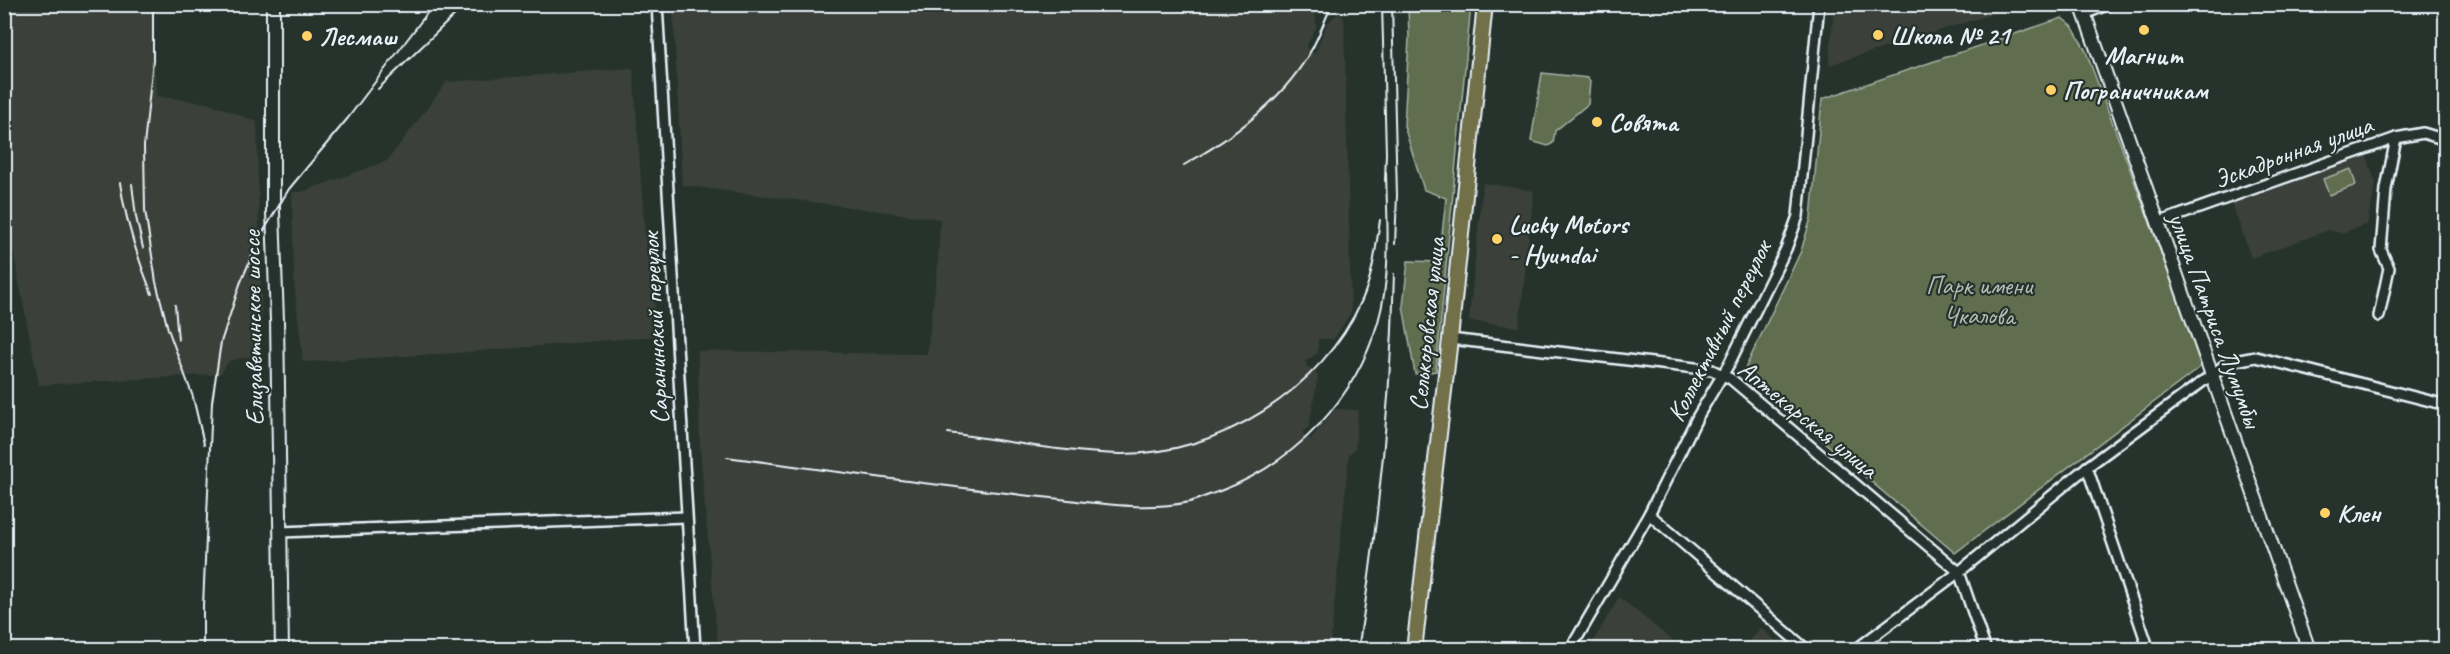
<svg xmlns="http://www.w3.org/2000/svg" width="2450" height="654" viewBox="0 0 2450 654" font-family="Caveat,sans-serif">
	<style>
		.built { fill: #3b403a }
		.green { fill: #616e4f; stroke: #a4b0a4; stroke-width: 1.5 }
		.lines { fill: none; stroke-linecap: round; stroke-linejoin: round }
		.street-casing { stroke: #e8f1f8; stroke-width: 14 }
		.secondary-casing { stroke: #e8f1f8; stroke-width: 16 }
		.primary-casing { stroke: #e8f1f8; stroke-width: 18 }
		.street { stroke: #26332d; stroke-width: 9 }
		.secondary { stroke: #26332d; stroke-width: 12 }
		.primary { stroke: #716f4a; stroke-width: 14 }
		.rail { stroke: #e8f1f8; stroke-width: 2 }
		.poi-dot { fill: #ffd166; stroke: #26332d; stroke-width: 2 }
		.labels { text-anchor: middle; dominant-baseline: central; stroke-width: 4.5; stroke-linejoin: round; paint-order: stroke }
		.poi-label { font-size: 26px; font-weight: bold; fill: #e8f1f8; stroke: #26332d; text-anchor: start }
		.street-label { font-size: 26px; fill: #e8f1f8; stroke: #26332d }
		.park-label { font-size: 26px; fill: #b2bdb4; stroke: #26332d }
	</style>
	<rect width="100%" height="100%" fill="#26332d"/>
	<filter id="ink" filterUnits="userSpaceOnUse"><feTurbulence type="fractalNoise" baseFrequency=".0167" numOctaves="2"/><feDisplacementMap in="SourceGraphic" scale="12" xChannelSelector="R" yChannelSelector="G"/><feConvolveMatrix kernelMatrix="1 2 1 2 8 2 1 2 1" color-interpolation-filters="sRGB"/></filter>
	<g filter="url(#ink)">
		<!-- built -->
		<g class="built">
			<path d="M4,5H152L156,96L212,104L257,122L259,229L255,237L261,282L262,354L229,361L220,374L39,385L5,209Z"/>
			<path d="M673,5H1315L1316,27L1306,48L1315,54L1327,24L1338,13L1344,18L1351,312L1334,339H1318V353L1305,361L1308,368L1318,375L1309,427L1302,433L1310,440L1335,409L1358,410L1355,449L1349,454L1330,649H718L700,449L698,351L927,354L938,264L940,219L682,185Z"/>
			<path d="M1834,5V4L2021,5L1829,65Z"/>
			<path d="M633,68L646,250L652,271L657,336L455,353L303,362L294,281L292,192H302L387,161L447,82Z"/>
			<path d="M2366,155L2376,183L2367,224L2341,233L2329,230L2251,258L2232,203Z"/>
			<path d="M1483,183L1534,191L1519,327L1469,321Z"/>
			<path d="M1619,597L1683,649H1589Z"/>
			<path d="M1761,628L1785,649H1741Z"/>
		</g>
		<!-- green -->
		<g class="green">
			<path d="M1408,5H1471L1436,371L1415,374L1403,306L1408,261L1439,262L1446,198L1424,190L1404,126L1409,39Z"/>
			<path d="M2062,18L2072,26L2085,49L2203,365L1955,553L1743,373L1801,251L1811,218L1822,99Z"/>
			<path d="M1542,73L1588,78L1590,82L1588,104L1555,131L1553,143L1548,146L1531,141Z"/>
			<path d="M2351,169L2356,185L2329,195L2323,179Z"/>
		</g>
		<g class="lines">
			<!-- street casing -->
			<g class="street-casing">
				<g id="street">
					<path d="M657,4L695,650"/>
					<path d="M2084,14L2109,4"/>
					<path d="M2157,223L2396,138L2423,133L2446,140"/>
					<path d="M2379,316L2389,268L2381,250L2386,189L2396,138"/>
					<path d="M1450,339L1712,370L1731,379L1959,572L1986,650"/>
					<path d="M2087,467L2149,650"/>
					<path d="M1649,514L1807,650"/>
					<path d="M280,532L686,517"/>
					<path d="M1570,650L1649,514L1698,416L1729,364L1786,249L1798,216L1819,4"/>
					<path d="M1855,650L1959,572L2087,467L2229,362L2256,357L2446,405"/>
				</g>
			</g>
			<!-- secondary casing -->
			<g class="secondary-casing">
				<g id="secondary">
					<path d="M273,4V212L277,320L282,650"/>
					<path d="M2081,4L2309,650"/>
				</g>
			</g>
			<!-- primary casing -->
			<g class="primary-casing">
				<path id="primary" d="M1414,650L1450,339L1485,4"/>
			</g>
			<!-- street -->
			<use href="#street" class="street"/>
			<!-- secondary -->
			<use href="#secondary" class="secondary"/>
			<!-- primary -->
			<use href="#primary" class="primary"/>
			<!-- rail -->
			<g class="rail">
				<path d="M153,4V60L144,146L145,210L156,282L168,329L193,397L204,444"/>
				<path d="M1382,4L1386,153L1385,181"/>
				<path d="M1392,4L1397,195L1395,244"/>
				<path d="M378,89L466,4"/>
				<path d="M1184,165C1234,137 1285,99 1313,47C1320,33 1326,18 1332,4"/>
				<path d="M120,183C126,223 137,257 152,294"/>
				<path d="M132,184L136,217L143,248"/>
				<path d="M175,305L178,340"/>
				<path d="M948,433C1005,440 1063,453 1121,454C1219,455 1322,390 1362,300C1373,275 1376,247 1380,220"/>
				<path d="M727,457C831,471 936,486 1042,497C1091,502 1141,512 1190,502C1200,499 1210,494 1220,491C1296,462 1355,400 1378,322C1392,274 1387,221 1386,173"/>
				<path d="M203,650V606L212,402L221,342L240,284L260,237L289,189L348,118L434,4"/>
				<path d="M1358,650C1378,526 1391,400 1394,274"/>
			</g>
		</g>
	</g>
	<!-- markers -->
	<g class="poi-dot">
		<circle cx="2144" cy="30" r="6"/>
		<circle cx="1878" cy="35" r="6"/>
		<circle cx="307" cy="36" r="6"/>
		<circle cx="2051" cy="90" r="6"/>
		<circle cx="1597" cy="122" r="6"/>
		<circle cx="1497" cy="239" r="6"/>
		<circle cx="2325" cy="513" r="6"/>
	</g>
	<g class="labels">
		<!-- poi labels -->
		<g class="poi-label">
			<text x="1890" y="35">Школа № 21</text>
			<text x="319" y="36">Лесмаш</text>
			<text x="2144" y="55" text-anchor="middle">Магнит</text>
			<text x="2063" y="90">Пограничникам</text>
			<text x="1609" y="122">Совята</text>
			<text x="1509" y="224">Lucky Motors<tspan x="1509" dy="30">- Hyundai</tspan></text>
			<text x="2337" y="513">Клен</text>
		</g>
		<!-- street labels -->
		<g class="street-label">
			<text transform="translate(2293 152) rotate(-20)">Эскадронная улица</text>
			<text transform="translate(2215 320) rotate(70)">улица Патриса Лумумбы</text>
			<text transform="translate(1427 324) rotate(-84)">Селькоровская улица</text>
			<text transform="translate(253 328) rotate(-91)">Елизаветинское шоссе</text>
			<text transform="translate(655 328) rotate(-93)">Саранинский переулок</text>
			<text transform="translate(1719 331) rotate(-63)">Коллективный переулок</text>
			<text transform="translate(1808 419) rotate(39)">Аптекарская улица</text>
		</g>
		<!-- park labels -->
		<g class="park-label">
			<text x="1979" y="285">Парк имени<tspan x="1979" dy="30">Чкалова</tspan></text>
		</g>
	</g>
	<!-- margin -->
	<rect width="2450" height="654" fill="none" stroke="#26332d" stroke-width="24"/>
	<rect x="12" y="12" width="2426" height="630" fill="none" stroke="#e8f1f8" stroke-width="2" filter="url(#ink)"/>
</svg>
